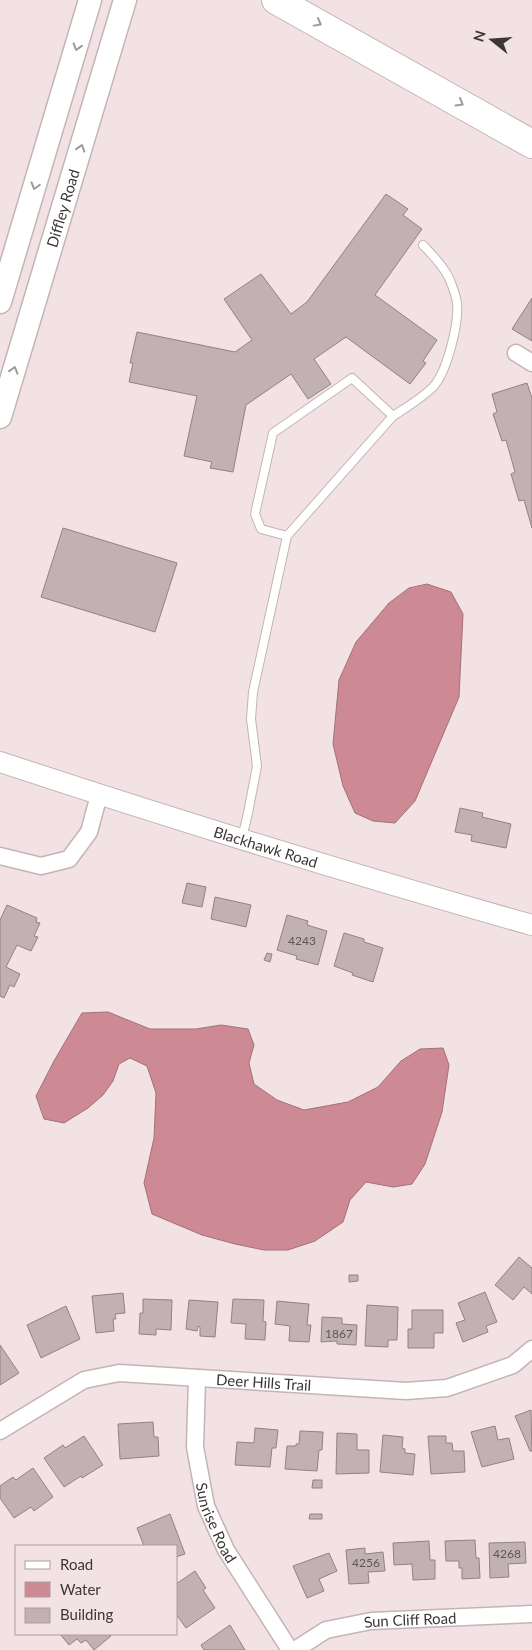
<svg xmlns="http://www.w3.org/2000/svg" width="532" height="1650" viewBox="0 0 532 1650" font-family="Lato,sans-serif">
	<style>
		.water { fill: #cd8a95; stroke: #a27179 }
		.building { fill: #c1b1b3; stroke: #928284 }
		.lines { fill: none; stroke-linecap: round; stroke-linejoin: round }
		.service-casing { stroke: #c4b4b6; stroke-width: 10 }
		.minor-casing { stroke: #c4b4b6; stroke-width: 19 }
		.tertiary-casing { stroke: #c4b4b6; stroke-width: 22 }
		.secondary-casing { stroke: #c4b4b6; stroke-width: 25 }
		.motorway-casing { stroke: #c4b4b6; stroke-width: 30 }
		.service { stroke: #fff; stroke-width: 8 }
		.minor { stroke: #fff; stroke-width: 16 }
		.tertiary { stroke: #fff; stroke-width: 20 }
		.secondary { stroke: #fff; stroke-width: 22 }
		.motorway { stroke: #fff; stroke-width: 28 }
		.oneway { stroke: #9e9a9b }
		.labels { text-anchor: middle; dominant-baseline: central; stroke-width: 5; stroke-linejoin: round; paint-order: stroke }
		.number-label { font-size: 12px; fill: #5d5556 }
		.street-label { font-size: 15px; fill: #3c3637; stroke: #f3e2e4 }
	</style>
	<rect width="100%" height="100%" fill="#f3e2e4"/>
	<!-- water -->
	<g class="water">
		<path d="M427,584L451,592L463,614L459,697L415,801L395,823L373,821L355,813L343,786L333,744L339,680L356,642L389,603L409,588Z"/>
		<path d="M108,1012L150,1029H196L221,1025L248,1029L254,1045L249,1063L254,1084L277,1100L304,1110L348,1102L378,1087L401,1061L420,1049L443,1048L449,1065L442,1112L425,1164L412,1184L393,1187L366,1182L350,1200L343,1222L315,1241L288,1250H264L235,1244L202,1235L152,1214L144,1183L154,1138L156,1093L147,1066L130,1058L119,1064L113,1081L103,1095L88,1108L64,1123L44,1119L36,1096L54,1061L82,1013Z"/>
	</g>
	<!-- building -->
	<g class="building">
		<path d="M386,194L408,209L403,215L422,229L375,295L437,340L423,361L426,363L410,384L346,337L314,359L331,384L308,399L291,374L246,405L233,472L210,468L212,462L184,456L197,396L129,382L133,363H130L137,332L235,352L252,340L224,299L261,274L291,314L307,302Z"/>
		<path d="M532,298V341L512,329Z"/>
		<path d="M527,383L532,398V528L524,500L519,501L511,474L515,472L506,440L502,441L493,414L497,412L492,394Z"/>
		<path d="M63,528L177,563L155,632L41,597Z"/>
		<path d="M460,808L483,813L482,817L511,824L506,848L471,841L472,835L455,832Z"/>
		<path d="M187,883L206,887L202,907L182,903Z"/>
		<path d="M215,897L251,905L246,927L211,919Z"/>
		<path d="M7,905L37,918L36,922L40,923L34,936L38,937L31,951L17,945L6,967L20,974L14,987L10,985L4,998L0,996V920Z"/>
		<path d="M287,915L308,921L307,925L327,931L318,965L296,959L297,956L277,950Z"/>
		<path d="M344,933L364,939V942L383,948L373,982L352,975L353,973L334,966Z"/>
		<path d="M267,953L272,954L270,962L264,960Z"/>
		<path d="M519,1257L532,1268V1294L524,1287L513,1300L495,1285Z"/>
		<path d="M349,1275H358V1281L349,1282Z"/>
		<path d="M485,1292L497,1322L486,1326L488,1332L463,1342L456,1323L465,1320L458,1303Z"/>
		<path d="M123,1293L125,1313L115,1314L116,1319H113L114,1331L96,1333L92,1296Z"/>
		<path d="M143,1299L172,1300L171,1330L156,1329V1335L139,1334L140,1313H143Z"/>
		<path d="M233,1299L264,1300L263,1321L266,1322L265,1340L245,1339L246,1324L231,1323Z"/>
		<path d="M189,1300L218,1302L215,1337L200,1336V1327L198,1326L197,1331L186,1329Z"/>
		<path d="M277,1301L309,1304L307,1325H311L309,1342L289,1341L290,1326L275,1324Z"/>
		<path d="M367,1305L398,1307L397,1340H388V1347L365,1346Z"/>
		<path d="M66,1306L80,1339L41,1358L27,1325Z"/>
		<path d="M412,1310H443V1333H434V1348H408V1329H412Z"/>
		<path d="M322,1317L342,1318V1324L357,1325L356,1345L337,1344V1341L321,1342Z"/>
		<path d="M0,1345L19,1373L0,1385Z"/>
		<path d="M531,1410L532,1451H530L515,1416Z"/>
		<path d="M153,1422L154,1437H158L159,1456L120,1459L118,1424Z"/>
		<path d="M495,1426L498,1440L509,1438L514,1459L482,1467L471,1432Z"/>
		<path d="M255,1428L278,1430L276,1448H272L270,1467L235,1465L237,1442L254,1443Z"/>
		<path d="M300,1431L323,1432L322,1450H319L317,1471L285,1469L287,1446H296V1444H299Z"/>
		<path d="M337,1433L357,1434V1450H369V1473L336,1474Z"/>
		<path d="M383,1435L403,1437L402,1448L405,1449V1453L415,1454L413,1475L380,1472Z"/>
		<path d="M84,1436L103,1465L82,1478L81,1476L64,1487L44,1458L63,1445L65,1448Z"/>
		<path d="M428,1436H446V1443H452L453,1451H464L465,1472L431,1474Z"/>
		<path d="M33,1468L53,1497L34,1511L31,1507L14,1518L0,1498V1486L13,1477L16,1480Z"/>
		<path d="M313,1480H322V1488H312Z"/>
		<path d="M170,1514L185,1554L176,1557V1546H144L137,1528Z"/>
		<path d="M310,1514H322V1519H309Z"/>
		<path d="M475,1540L476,1558H479L480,1578L462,1579V1568H459V1561H446L445,1541Z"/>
		<path d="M429,1541L430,1560H435V1579L413,1580L412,1564L394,1565L393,1543Z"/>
		<path d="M525,1542L526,1563L508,1564L509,1577L490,1578L489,1543Z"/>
		<path d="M365,1548V1554L383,1552L385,1571L368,1572L369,1583L349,1584L346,1550Z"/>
		<path d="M329,1553L337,1571L319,1579L324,1591L307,1598L293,1566Z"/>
		<path d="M195,1571L206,1588L203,1590L215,1608L186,1628L176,1614V1584Z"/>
		<path d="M230,1625L245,1650H204L201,1645Z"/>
		<path d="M60,1634H109L111,1636L94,1650L86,1640L81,1643L77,1639L69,1645Z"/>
	</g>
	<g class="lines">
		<!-- service casing -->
		<g class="service-casing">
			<g id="service">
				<path d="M393,416C407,407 421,399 433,387C447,372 459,324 457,303C456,296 452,285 449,278C443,265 432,255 423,245"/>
				<path d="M242,838L248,813L257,766L251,719L253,692L287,536L393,416L352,378L273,433L255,514L261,529L287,536"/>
			</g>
		</g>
		<!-- minor casing -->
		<g class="minor-casing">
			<g id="minor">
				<path d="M516,353L532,363"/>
				<path d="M0,856L41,866L69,859L89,832L99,795"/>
				<path id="s1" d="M197,1378L195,1447L206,1506L226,1550L290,1650"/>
				<path id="s2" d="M0,1431L84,1380L119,1373L406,1391L447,1388L513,1365L532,1349"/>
				<path id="s3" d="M295,1650L326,1630L371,1621L532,1614"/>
			</g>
		</g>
		<!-- tertiary casing -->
		<g class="tertiary-casing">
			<g id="tertiary">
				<path id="s4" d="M0,762C176,820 354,875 532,925"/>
			</g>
		</g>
		<!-- secondary casing -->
		<g class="secondary-casing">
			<g id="secondary">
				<path d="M0,302L90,0"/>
				<path id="s5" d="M0,417L125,0"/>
			</g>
		</g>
		<!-- motorway casing -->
		<g class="motorway-casing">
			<path id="motorway" d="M276,0L532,144"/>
		</g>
		<!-- service -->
		<use href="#service" class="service"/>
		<!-- minor -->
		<use href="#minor" class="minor"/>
		<!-- tertiary -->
		<use href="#tertiary" class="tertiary"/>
		<!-- secondary -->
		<use href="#secondary" class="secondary"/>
		<!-- motorway -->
		<use href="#motorway" class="motorway"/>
	</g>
	<!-- one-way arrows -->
	<defs><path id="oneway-chevron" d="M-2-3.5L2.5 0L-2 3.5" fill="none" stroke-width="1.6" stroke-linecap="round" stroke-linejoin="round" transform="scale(1.25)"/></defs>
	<g class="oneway">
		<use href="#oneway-chevron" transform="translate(318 23) rotate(29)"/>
		<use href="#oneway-chevron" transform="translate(77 47) rotate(107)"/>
		<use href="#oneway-chevron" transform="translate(460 103) rotate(30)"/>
		<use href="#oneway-chevron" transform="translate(81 148) rotate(-73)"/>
		<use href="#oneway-chevron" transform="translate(35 186) rotate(106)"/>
		<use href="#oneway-chevron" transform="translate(14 370) rotate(-73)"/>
	</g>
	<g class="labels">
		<!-- number labels -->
		<g class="number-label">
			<text x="302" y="940">4243</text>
			<text x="339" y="1333">1867</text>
			<text x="507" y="1553">4268</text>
			<text x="366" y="1562">4256</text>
		</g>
		<!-- street labels -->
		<g class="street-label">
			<text stroke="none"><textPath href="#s5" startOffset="218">Diffley Road</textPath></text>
			<text stroke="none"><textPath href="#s4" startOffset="279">Blackhawk Road</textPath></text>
			<text stroke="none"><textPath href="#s2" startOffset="279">Deer Hills Trail</textPath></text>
			<text stroke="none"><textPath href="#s1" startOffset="148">Sunrise Road</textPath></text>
			<text stroke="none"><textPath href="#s3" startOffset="122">Sun Cliff Road</textPath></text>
		</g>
	</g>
	<!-- legend -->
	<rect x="15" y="1545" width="162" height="90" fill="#f3e2e4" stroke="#aa9d9f"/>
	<rect x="25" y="1561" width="25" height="8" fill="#ffffff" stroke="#aa9d9f"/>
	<text x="60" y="1570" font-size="15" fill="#3c3637">Road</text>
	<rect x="25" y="1582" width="25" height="15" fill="#cd8a95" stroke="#aa9d9f"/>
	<text x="60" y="1595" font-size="15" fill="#3c3637">Water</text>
	<rect x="25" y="1608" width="25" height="15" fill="#c1b1b3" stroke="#aa9d9f"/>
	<text x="60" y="1620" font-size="15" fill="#3c3637">Building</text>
	<!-- north arrow -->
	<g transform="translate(492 40) rotate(287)" stroke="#f3e2e4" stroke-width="4" paint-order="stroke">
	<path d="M0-4L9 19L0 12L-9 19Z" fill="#3c3637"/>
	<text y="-8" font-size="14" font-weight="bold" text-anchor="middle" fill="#3c3637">N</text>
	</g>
</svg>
